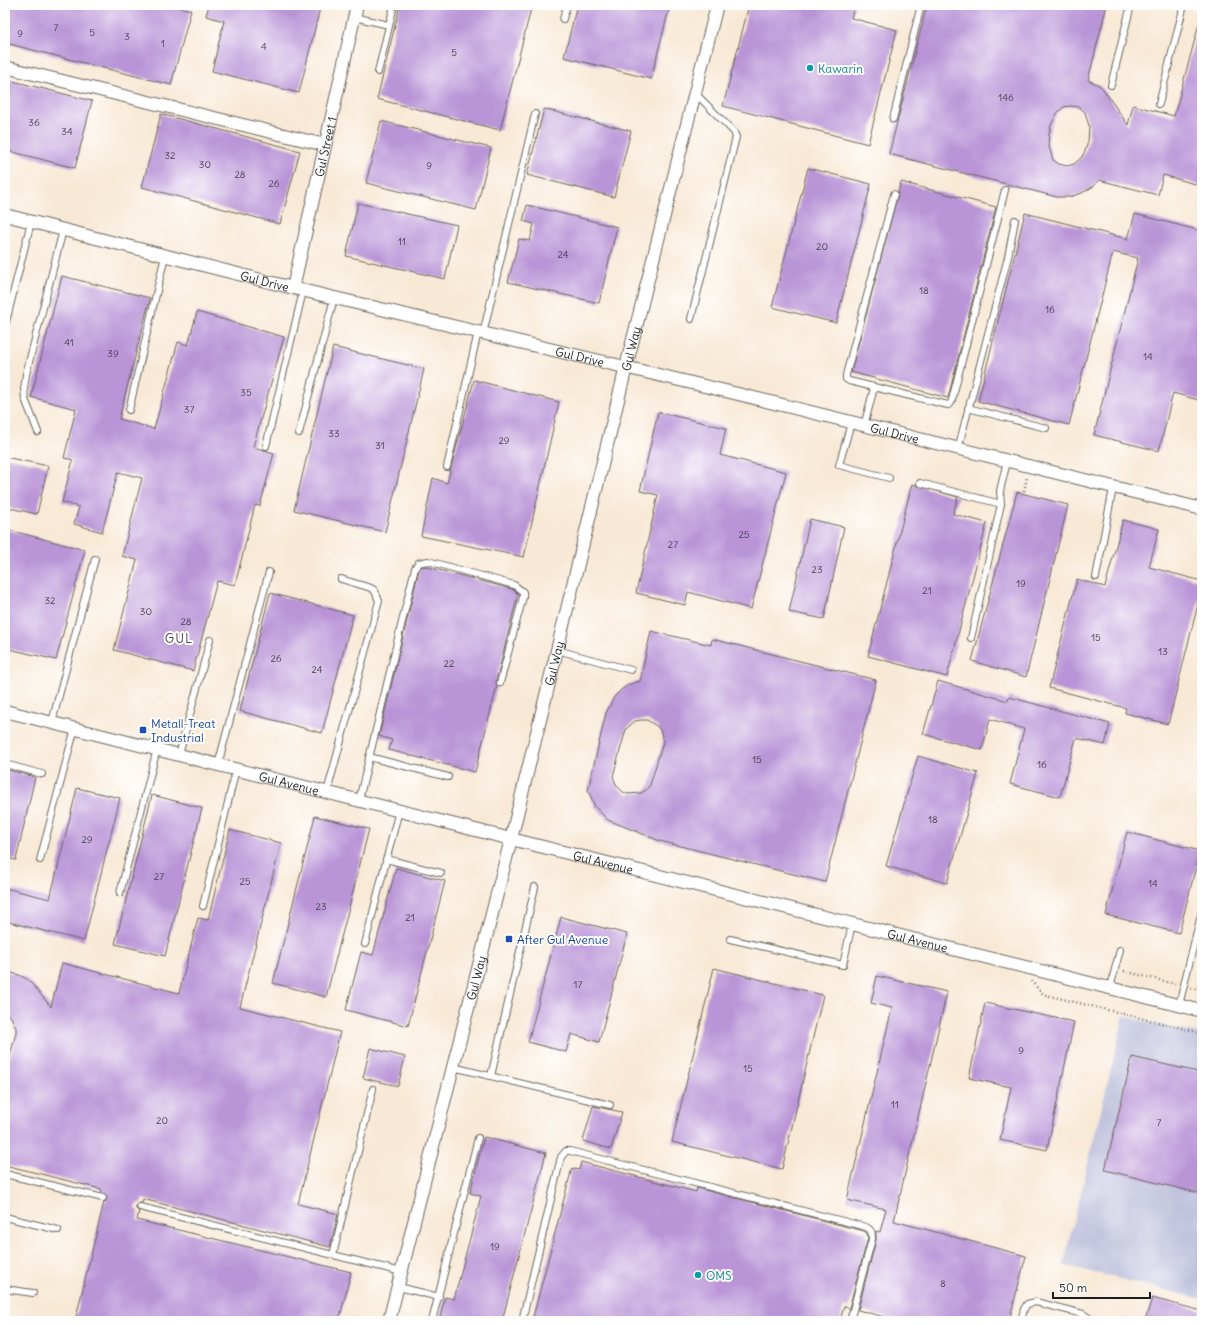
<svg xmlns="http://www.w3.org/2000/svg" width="1207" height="1326" viewBox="0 0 1207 1326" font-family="Delius,sans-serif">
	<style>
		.industrial { fill: #c0c2dd }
		.building { fill: #b994d7; fill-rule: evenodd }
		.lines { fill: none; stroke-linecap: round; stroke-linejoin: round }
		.lane-casing { stroke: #69645d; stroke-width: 8 }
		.street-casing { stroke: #69645d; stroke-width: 14 }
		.path { stroke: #69645d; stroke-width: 2.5; stroke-dasharray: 1 3; stroke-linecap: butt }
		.lane { stroke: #fff; stroke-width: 6 }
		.street { stroke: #fff; stroke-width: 12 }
		.culture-dot { fill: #0f9aa8; stroke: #fff; stroke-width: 1.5 }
		.transit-dot { fill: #1a4fb4; stroke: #fff; stroke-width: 1.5 }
		.labels { text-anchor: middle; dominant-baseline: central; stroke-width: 4; stroke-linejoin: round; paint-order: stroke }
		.number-label { font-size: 10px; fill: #433a4b }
		.culture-label { font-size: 12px; fill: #0d838f; stroke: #fff; text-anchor: start }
		.street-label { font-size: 12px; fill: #1c1c1c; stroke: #fff }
		.transit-label { font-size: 12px; fill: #164399; stroke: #fff; text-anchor: start }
		.neighbourhood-label { font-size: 13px; letter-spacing: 1px; fill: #53465d; stroke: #fff }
	</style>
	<rect width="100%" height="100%" fill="#fff"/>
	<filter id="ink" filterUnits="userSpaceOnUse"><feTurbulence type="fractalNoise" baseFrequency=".025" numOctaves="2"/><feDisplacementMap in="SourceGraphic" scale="8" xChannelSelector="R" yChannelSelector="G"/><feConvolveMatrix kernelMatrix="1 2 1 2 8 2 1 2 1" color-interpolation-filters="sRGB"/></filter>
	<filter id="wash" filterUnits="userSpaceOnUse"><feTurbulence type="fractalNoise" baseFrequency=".012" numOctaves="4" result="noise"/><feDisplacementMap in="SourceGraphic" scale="16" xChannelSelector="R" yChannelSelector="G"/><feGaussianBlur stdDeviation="0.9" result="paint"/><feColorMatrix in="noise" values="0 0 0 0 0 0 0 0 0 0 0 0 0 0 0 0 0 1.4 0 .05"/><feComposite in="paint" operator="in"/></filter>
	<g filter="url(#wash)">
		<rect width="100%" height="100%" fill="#f8e9d6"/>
		<!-- industrial -->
		<path class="industrial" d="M1124,1016L1202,1035V1299L1063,1265Z"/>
		<g id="blocks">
			<!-- building -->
			<g class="building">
				<path d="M5,5H170L191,10L171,85L5,43Z"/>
				<path d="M209,5H308L320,8L299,93L212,71L224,21L206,16Z"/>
				<path d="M400,5H532L500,130L377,99Z"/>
				<path d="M577,5H670L651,79L564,57Z"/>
				<path d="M749,5H855L851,18L897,30L868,144L723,106Z"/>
				<path d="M927,5H1107L1088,80L1099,85L1103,89L1128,125L1133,105L1174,116L1199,24H1202V186L1163,175L1158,195L1099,180L1094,186L1082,193L1069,197H1057L889,154ZM1071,106L1079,107L1085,112L1089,126L1088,142L1085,151L1081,158L1074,164L1067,166L1059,164L1053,160L1048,143L1049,134L1051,125L1058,112L1064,107Z"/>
				<path d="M5,79L92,101L75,168L5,150Z"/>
				<path d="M544,109L631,131L614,197L527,175Z"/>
				<path d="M161,114L300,151L280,224L142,187Z"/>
				<path d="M381,121L491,148L476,210L366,183Z"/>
				<path d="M808,168L871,184L836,323L772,307Z"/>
				<path d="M901,182L996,207L948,398L851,372Z"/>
				<path d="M358,203L457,225L445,279L346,256Z"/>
				<path d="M527,205L617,227L599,303L508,282L519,239L530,241L534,224L523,221Z"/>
				<path d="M1025,213L1128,239L1135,214L1202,231V401L1173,393L1159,451L1094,435L1138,258L1113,252L1069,425L978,401Z"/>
				<path d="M62,276L150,298L119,419L154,429L178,342L188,345L197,312L284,337L253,447L274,453L260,506L255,505L235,585L217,581L193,671L114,650L137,560L122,556L142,478L118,472L102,532L74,524L79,507L62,502L73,460L64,458L76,409L31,397Z"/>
				<path d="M333,347L424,369L385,532L294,510Z"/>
				<path d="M474,380L559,402L524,557L421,536L433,478L447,483Z"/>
				<path d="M658,412L726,428L720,455L786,472L751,609L688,592L685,605L636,593L658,495L640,491Z"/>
				<path d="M5,457L48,466L37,514L5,507Z"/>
				<path d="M912,484L958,497L953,514L987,523L947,677L868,656Z"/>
				<path d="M1017,492L1068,505L1026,677L972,661Z"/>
				<path d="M810,519L844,527L824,619L789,612Z"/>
				<path d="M1123,520L1159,529L1149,567L1202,581V588L1168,724L1125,713L1126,708L1049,688L1077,579L1105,587Z"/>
				<path d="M5,529L85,550L56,660L5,648Z"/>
				<path d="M424,566L512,589L518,594L496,682L497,686L475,772L389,750L392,740L379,736L419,570L421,567Z"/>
				<path d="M270,593L353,615L322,733L240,711Z"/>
				<path d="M651,631L711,645L712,639L876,680L825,882L660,841L608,820L595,807L588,790L606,713L614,697L621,690L628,685L640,681ZM641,720H647L658,727L661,732L663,742L650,785L646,790L641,793L628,794L623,792L618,787L615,782L613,776L626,729L635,721Z"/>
				<path d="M938,681L1008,701L1009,697L1110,724L1105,745L1076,738L1060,797L1010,784L1024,729L990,719L982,750L923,734Z"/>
				<path d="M918,756L978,773L947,883L886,866Z"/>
				<path d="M5,769L35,777L16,860L5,858Z"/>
				<path d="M77,788L120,798L84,941L5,921V888L50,899Z"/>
				<path d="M152,795L202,808L165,956L115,944Z"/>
				<path d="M315,816L369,829L326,997L273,983Z"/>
				<path d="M230,830L281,843L240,1007L340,1032L298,1204L338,1214L330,1247L143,1199L142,1203H138L136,1206V1209L139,1211L137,1220L351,1272L339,1321H75L104,1202L106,1201L107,1197L106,1195L102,1193L101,1189L5,1165V1075L16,1033V1028L11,1017L5,1013V971L19,975L27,979L33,985L51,1007L62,963L179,993L198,918L208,920Z"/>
				<path d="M1127,832L1200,851L1179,933L1106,915Z"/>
				<path d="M396,868L445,881L408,1026L346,1010L361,952L373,955Z"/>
				<path d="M561,917L627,934L599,1042L571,1034L566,1052L528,1042Z"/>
				<path d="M714,968L823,995L782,1169L672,1142Z"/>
				<path d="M877,976L947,992L894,1221L1026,1256L1009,1321H899L858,1310L876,1240V1231L880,1232L886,1209L847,1200L892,1008L871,1003Z"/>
				<path d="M985,1003L1074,1022L1047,1150L1000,1140L1011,1087L969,1078Z"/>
				<path d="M370,1048L405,1057L398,1086L363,1078Z"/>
				<path d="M1132,1057L1202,1073V1194L1105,1170Z"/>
				<path d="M593,1106L622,1112L611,1149L583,1141Z"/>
				<path d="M484,1137L546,1153L502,1321H439L445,1297L454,1299L481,1196L470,1193Z"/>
				<path d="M581,1162L696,1192L697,1188L864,1231L867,1234L868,1238L849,1308L844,1306L840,1321H532L572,1168L579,1170Z"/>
				<path d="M1152,1298L1202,1311V1321H1145Z"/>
			</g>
		</g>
	</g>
	<g filter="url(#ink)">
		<use href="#blocks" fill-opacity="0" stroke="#69645d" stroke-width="1"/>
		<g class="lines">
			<!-- lane casing -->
			<g class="lane-casing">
				<g id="lane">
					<path d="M354,17L389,25"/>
					<path d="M563,19L567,5"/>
					<path d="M378,72L394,5"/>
					<path d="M1111,85L1131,5"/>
					<path d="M1159,104L1184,5"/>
					<path d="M893,119L921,5"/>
					<path d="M894,194L846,375V379L849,381L948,405L951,403L952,400L1005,190"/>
					<path d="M691,319L736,137L734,132L695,93"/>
					<path d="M5,326L31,222"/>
					<path d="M483,334L535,114"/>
					<path d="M968,408L1046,428"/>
					<path d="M129,410L165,256"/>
					<path d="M851,423L839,465L889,478"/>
					<path d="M864,426L874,388"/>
					<path d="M38,432L25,399L24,389L26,374L63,230"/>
					<path d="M299,433L334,298"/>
					<path d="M266,446L303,291"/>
					<path d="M958,449L1008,257L1015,220"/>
					<path d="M447,467L478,332"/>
					<path d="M920,483L1001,504"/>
					<path d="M1096,577L1113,488"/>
					<path d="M971,638L1001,504L1000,491L1007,461"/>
					<path d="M557,650L631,670"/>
					<path d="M52,722L95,559"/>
					<path d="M179,755L210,640"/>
					<path d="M369,757L448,777"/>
					<path d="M5,764L42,774"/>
					<path d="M218,765L269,572"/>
					<path d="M327,792L379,601L375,591L371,588L341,579"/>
					<path d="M359,800L415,568L418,563L428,561L514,585L523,592V597L500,683"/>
					<path d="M386,859L441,873"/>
					<path d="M40,860L75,728"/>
					<path d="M120,893L157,749"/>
					<path d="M203,906L236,769"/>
					<path d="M730,939L843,965L852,924"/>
					<path d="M365,944L399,810"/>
					<path d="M1110,988L1120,950"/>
					<path d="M1179,1005L1202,911"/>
					<path d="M453,1067L610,1105"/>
					<path d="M491,1076L535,887"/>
					<path d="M5,1174L103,1198"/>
					<path d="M140,1207L402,1272"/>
					<path d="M5,1217L58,1230"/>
					<path d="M333,1255L373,1089"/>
					<path d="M399,1287L439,1297"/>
					<path d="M5,1289L33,1293"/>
					<path d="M432,1321L478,1138"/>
					<path d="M522,1321L561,1157L566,1151H570L866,1227C872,1230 872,1233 872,1239L850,1321"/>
					<path d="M1021,1321L1024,1309L1027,1304L1036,1302L1083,1314L1089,1318L1092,1321"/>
				</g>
			</g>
			<!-- street casing -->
			<g class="street-casing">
				<g id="street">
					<path d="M5,67L325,145"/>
					<path id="s1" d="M5,215L293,288L738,394L1202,509"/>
					<path id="s2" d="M293,288L357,5"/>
					<path id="s3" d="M5,711L511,839L1202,1011"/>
					<path id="s4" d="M389,1321L453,1067L511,839L626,367L717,5"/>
				</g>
			</g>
			<!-- path -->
			<g class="path">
				<path d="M1024,491L1027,477"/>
				<path d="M1124,971L1175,984"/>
				<path d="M1031,981L1043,994L1046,995L1202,1033"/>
				<path d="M1191,988L1202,990"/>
			</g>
			<!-- lane -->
			<use href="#lane" class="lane"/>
			<!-- street -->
			<use href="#street" class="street"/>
		</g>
	</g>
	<!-- markers -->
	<g class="culture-dot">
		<circle cx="810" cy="68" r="4"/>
		<circle cx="698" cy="1275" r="4"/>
	</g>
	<g class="transit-dot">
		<rect x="139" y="726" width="8" height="8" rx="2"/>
		<rect x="505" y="935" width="8" height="8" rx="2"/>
	</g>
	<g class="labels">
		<!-- number labels -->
		<g class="number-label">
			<text x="56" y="27">7</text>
			<text x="92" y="32">5</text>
			<text x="20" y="33">9</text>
			<text x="127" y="36">3</text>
			<text x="163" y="43">1</text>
			<text x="264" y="46">4</text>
			<text x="454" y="52">5</text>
			<text x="1006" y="97">146</text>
			<text x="34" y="122">36</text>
			<text x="67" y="131">34</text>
			<text x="170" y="155">32</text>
			<text x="205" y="164">30</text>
			<text x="429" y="165">9</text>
			<text x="240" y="174">28</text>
			<text x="274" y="183">26</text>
			<text x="402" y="241">11</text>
			<text x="822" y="246">20</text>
			<text x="563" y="254">24</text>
			<text x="924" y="290">18</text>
			<text x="1050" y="309">16</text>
			<text x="69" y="342">41</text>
			<text x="113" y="353">39</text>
			<text x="1148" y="356">14</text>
			<text x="246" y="392">35</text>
			<text x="189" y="409">37</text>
			<text x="334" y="433">33</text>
			<text x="504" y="440">29</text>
			<text x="380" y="445">31</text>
			<text x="744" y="534">25</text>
			<text x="673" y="544">27</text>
			<text x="817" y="569">23</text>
			<text x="1021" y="583">19</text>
			<text x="927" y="590">21</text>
			<text x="50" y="600">32</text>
			<text x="146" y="611">30</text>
			<text x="186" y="621">28</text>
			<text x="1096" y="637">15</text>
			<text x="1163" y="651">13</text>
			<text x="276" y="658">26</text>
			<text x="449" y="663">22</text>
			<text x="317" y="669">24</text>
			<text x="757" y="759">15</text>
			<text x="1042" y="764">16</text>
			<text x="933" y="819">18</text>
			<text x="87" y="839">29</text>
			<text x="159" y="876">27</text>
			<text x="245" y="881">25</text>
			<text x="1153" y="883">14</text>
			<text x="321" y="906">23</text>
			<text x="410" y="917">21</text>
			<text x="578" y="984">17</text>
			<text x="1021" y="1050">9</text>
			<text x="748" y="1068">15</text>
			<text x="895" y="1104">11</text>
			<text x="162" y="1120">20</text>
			<text x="1159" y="1122">7</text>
			<text x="495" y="1246">19</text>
			<text x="943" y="1283">8</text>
		</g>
		<!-- culture labels -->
		<g class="culture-label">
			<text x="818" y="68">Kawarin</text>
			<text x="706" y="1275">OMS</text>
		</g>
		<!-- street labels -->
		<g class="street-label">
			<text stroke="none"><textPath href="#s2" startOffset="145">Gul Street 1</textPath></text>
			<text stroke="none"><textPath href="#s1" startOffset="268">Gul Drive</textPath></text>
			<text stroke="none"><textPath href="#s4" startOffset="1002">Gul Way</textPath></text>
			<text stroke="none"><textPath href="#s1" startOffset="592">Gul Drive</textPath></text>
			<text stroke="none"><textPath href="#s1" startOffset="916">Gul Drive</textPath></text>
			<text stroke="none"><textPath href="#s4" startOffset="678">Gul Way</textPath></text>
			<text stroke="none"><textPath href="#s3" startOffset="293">Gul Avenue</textPath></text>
			<text stroke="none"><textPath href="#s3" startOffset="617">Gul Avenue</textPath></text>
			<text stroke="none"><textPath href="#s3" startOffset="941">Gul Avenue</textPath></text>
			<text stroke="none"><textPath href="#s4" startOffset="354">Gul Way</textPath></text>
		</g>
		<!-- transit labels -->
		<g class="transit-label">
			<text x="151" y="723">Metall-Treat<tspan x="151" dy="14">Industrial</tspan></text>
			<text x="517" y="939">After Gul Avenue</text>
		</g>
		<!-- neighbourhood labels -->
		<g class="neighbourhood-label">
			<text x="179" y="638">GUL</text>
		</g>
	</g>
	<!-- margin -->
	<rect width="1207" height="1326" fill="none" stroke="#fff" stroke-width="20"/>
	<!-- scale -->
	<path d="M1053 1292v6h97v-6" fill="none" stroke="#1c1c1c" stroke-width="2"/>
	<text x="1059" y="1292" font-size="12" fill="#1c1c1c" stroke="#ffffff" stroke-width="3" paint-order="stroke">50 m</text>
</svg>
